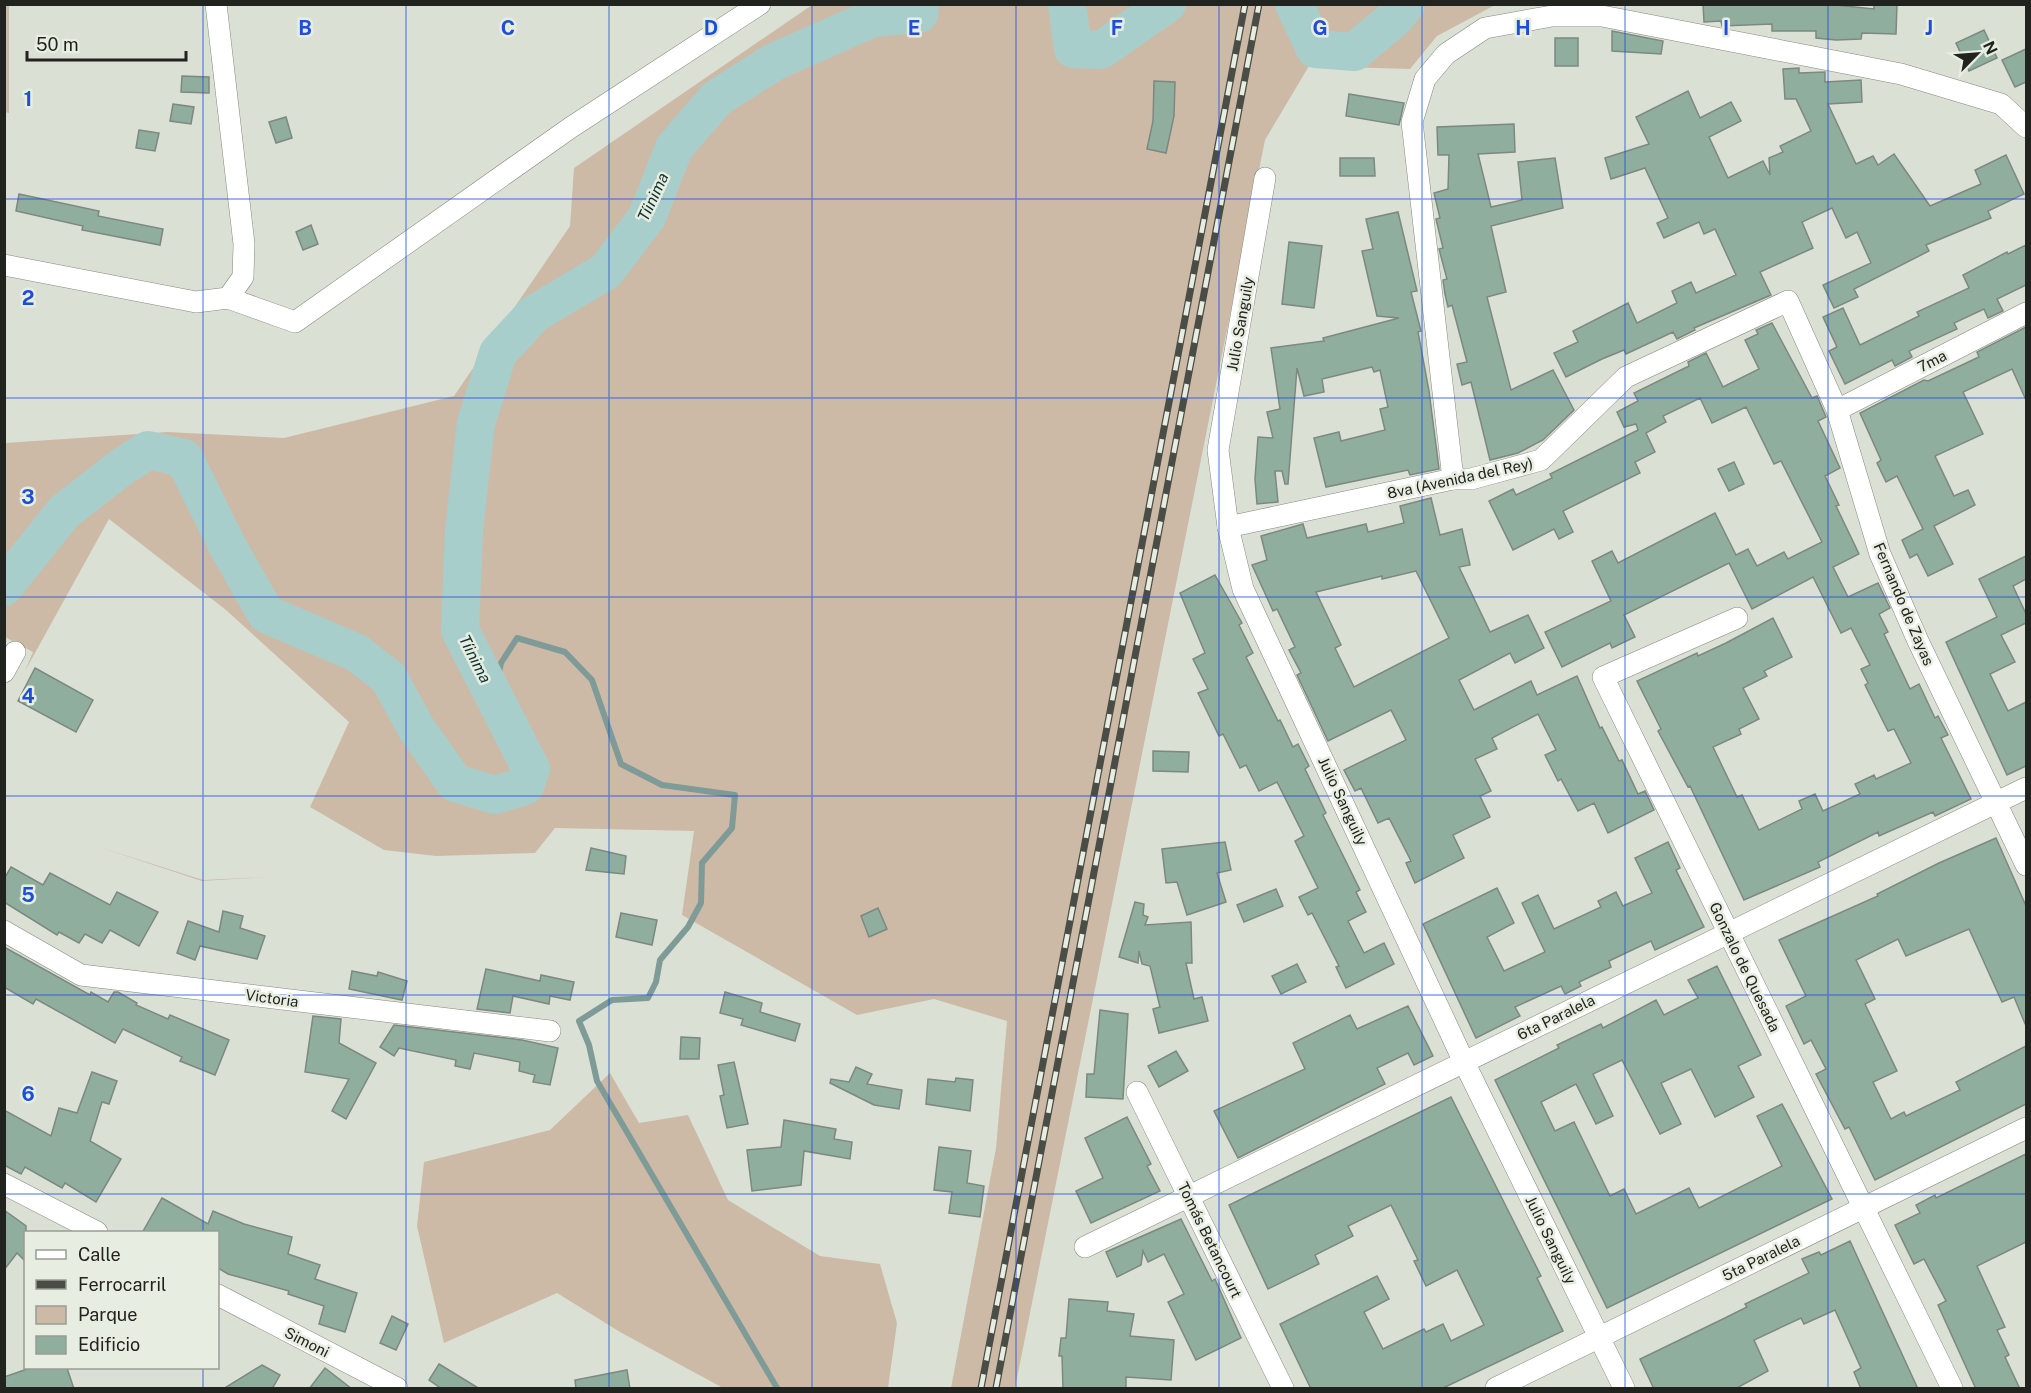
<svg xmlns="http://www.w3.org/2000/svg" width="2031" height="1393" viewBox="0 0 2031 1393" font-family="'Public Sans',sans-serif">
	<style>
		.green { fill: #ccbaa7 }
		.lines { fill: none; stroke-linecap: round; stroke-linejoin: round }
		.stream { stroke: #7f9b97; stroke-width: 6 }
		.river { stroke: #a8cecb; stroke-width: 38 }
		.building { fill: #90ae9d; stroke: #7c8881; stroke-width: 1.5; fill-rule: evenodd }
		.minor-casing { stroke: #84897e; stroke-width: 22 }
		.minor { stroke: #fff; stroke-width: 21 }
		.rail-casing { stroke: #494d46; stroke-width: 7 }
		.rail { stroke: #e7eee1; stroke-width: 4.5; stroke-dasharray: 14; stroke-linecap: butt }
		.grid { fill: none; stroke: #1d4ed8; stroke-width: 1.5; stroke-opacity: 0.55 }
		.labels { text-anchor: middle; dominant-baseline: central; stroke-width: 5; stroke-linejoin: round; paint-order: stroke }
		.street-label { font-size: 15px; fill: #20231e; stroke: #e7eee1 }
		.water-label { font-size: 16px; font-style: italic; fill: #0c3230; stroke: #e7eee1 }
		.grid-label { font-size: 20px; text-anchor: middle; font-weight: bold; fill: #1d4ed8; stroke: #e7eee1; stroke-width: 5; stroke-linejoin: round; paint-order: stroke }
	</style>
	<rect width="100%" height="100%" fill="#dae1d4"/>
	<!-- green -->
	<g class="green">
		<path d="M9,4V113L4,112V5Z"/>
		<path d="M812,5H1495L1437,36L1410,69L1309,66L1265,140L1015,1388H951L996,1148L1007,1021L934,999L857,1015L682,915L694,831L555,828L535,853L436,856L384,850L310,807L269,877L202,881L96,846L203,880L269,877L310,807L349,722L226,610L109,519L25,671L33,652L5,637V443L167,432L284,438L454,396L570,226L574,168Z"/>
		<path d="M610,1073L639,1123L688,1115L728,1200L820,1256L880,1264L897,1323L888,1388H723L620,1332L557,1293L444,1343L417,1226L424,1162L550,1130Z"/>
	</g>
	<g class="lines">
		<!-- stream -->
		<path class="stream" d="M494,696L501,663L517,638L565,652L592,680L621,764L662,785L735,795L732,828L702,863L701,903L688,927L660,960L656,982L648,998L612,1000L579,1021L589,1045L597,1081L777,1388"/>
		<!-- river -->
		<g class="river">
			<path d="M1067,4L1073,49L1101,50L1167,4"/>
			<path d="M1294,4L1315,49L1354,52L1395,18L1406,4"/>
			<path d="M4,587L64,512L119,469L148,450L184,458L228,547L266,614L357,653L389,678L416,728L455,783L495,795L525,786L531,769L460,630L464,531L476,423L498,353L534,314L606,271L647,217L674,148L717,98L774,62L873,18L919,14L920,4"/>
		</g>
	</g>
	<!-- building -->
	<g class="building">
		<path d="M1703,4H1826L1874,9V4H1897L1896,34L1862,33L1861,39L1836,40L1816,38V31H1772V24L1722,26L1721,21L1704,22Z"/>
		<path d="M1984,30L1997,58L1969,71L1956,43Z"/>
		<path d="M1612,31L1663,41L1661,54L1612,51Z"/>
		<rect x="1555" y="38" width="23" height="28"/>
		<path d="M2026,49V82L2015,87L2002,60Z"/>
		<path d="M1799,68V73L1825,72V82L1861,80L1862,102L1828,104L1856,164L1873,156L1878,165L1894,154L1930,206L1981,184L1975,170L2006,155L2024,194L1988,211L1991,218L1926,245L1929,251L1854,289L1858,297L1834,308L1823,285L1871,263L1857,232L1846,238L1832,208L1802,222L1813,248L1760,272L1771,295L1694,328L1695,330L1677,339L1673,332L1626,354L1624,350L1602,359L1566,377L1554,353L1578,342L1573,331L1628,303L1637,323L1677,303L1672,291L1691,282L1696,293L1736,275L1715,229L1704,234L1699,222L1664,238L1657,223L1668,218L1645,168L1611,179L1605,158L1649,144L1636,117L1688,91L1700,118L1731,102L1741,121L1709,137L1728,178L1763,161L1770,175L1769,158L1783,152L1780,146L1811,131L1796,99H1785L1783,69Z"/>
		<path d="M182,76L209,77V93L181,92Z"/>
		<path d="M1154,81L1175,82L1174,116L1166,153L1147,149L1153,121Z"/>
		<path d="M1349,94L1404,103L1399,125L1346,116Z"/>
		<path d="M173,104L194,107L191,124L170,121Z"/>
		<path d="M286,117L292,138L276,143L269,122Z"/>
		<path d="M1514,124L1515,152L1478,154L1491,207L1522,200L1518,162L1555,158L1563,208L1491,226L1506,292L1487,297L1511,390L1553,370L1574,410L1543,440L1518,453L1490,460L1471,382L1462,385L1457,364L1467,362L1452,305L1448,307L1445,294L1443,280L1447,279L1439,249L1443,248L1436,219L1440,218L1434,193L1448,189L1449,155H1438L1437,127Z"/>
		<path d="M139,130L159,133L155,151L136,148Z"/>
		<path d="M1340,158H1374L1375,176H1340Z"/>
		<path d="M19,194L99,211L98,216L163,229L160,245L82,230L83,226L16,211Z"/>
		<path d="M1398,212L1417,291L1411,292L1421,331L1418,332L1429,391L1439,469L1410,475L1408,470L1326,487L1314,438L1339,432L1341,441L1385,430L1380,409L1388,407L1380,370L1374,372L1372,367L1322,379L1324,392L1304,396L1297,368L1288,484H1285L1282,471H1275L1278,502L1257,504L1255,479L1258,437L1273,438L1267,412L1280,409L1271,348L1324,341L1323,338L1399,318L1377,316L1362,251L1373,249L1366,219Z"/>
		<path d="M311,225L318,244L303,250L296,232Z"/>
		<path d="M1289,242L1322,246L1314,308L1282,304Z"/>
		<path d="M2026,245V285L1997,299L2003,311L1988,318L1984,309L1954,323L1957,329L1909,351L1912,357L1895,366L1892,360L1845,384L1829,351L1837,347L1823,317L1843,308L1860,345L1919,316L1917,312L1969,288L1963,275L2007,252L2008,254Z"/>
		<path d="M1772,323L1812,398L1817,396L1826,417L1818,421L1840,468L1825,476L1839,505L1836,506L1859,554L1833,567L1848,597L1878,583L1890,608L1879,614L1888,632L1884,634L1910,689L1919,684L1935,718L1938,716L1948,735L1941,738L1971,799L1935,816L1933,812L1879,836L1878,832L1818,862L1820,867L1744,900L1690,786L1688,787L1658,731L1661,729L1637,681L1697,653L1698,656L1726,643L1773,618L1792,657L1764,671L1767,676L1743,688L1759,719L1739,729L1741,734L1713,747L1737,797L1742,795L1759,830L1802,809L1799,801L1815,794L1823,811L1860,794L1855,784L1874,775L1876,779L1911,763L1894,729L1888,731L1865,685L1868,683L1861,669L1870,665L1851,628L1841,633L1813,577L1752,609L1729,563L1624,615L1635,637L1612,648L1610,643L1562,667L1545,632L1611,601L1592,561L1612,551L1618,563L1715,513L1736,555L1748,549L1757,566L1784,552L1788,559L1822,542L1781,461L1774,464L1746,407L1712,423L1700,398L1663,416L1666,422L1646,433L1655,452L1635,462L1640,473L1563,511L1573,532L1559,539L1554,529L1513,550L1489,501L1513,489L1516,495L1552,478L1550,474L1638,430L1636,424L1624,427L1617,412L1638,401L1634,393L1689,366L1688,362L1706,353L1723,387L1759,369L1745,340L1758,334L1756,330Z"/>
		<path d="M2026,327V400L2012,369L1963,392L1983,434L1935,456L1954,496L1968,490L1975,505L1934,526L1953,564L1928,576L1917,554L1910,558L1902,540L1923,529L1897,476L1886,482L1877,463L1881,460L1860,413L1924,380L1928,381L1979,357L1977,352Z"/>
		<path d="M1734,462L1744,484L1729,491L1718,469Z"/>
		<path d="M1431,498L1440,535L1462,529L1470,565L1459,567L1490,632L1528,615L1544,648L1515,663L1510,653L1459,680L1474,710L1531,681L1537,695L1577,676L1600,728L1602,727L1619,761L1622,760L1638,794L1645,791L1654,810L1608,833L1594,803L1578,811L1561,779L1558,781L1545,755L1556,750L1538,714L1492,738L1497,749L1475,759L1491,791L1480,796L1490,817L1453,835L1464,858L1415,883L1406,863L1411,861L1389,818L1378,823L1361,788L1355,791L1344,770L1406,740L1391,710L1328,741L1297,675L1301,673L1289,650L1295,647L1277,609L1273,611L1252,565L1267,560L1261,536L1303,524L1307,538L1366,524L1368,532L1404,523L1400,506ZM1416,571L1449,638L1354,687L1335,648L1341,645L1316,592L1382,576V579Z"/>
		<path d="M2026,556V579L2013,586L2026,614V623L2001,635L2015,662L1990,674L2008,711L2026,702V766L2007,775L1946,642L1997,617L1979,579Z"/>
		<path d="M1215,575L1242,623L1239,625L1253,653L1246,657L1278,721L1280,720L1293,747L1298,744L1309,766L1305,769L1326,813L1323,815L1360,890L1356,892L1366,912L1348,921L1364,953L1384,943L1394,964L1346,988L1336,967L1339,966L1312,913L1308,915L1299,897L1318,888L1295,841L1304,836L1277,782L1259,791L1246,765L1240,768L1223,734L1219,736L1198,693L1208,689L1193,659L1205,653L1180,593Z"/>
		<path d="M35,668L93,700L76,732L18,701Z"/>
		<path d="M1153,751L1189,752L1188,772L1153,771Z"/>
		<path d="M1996,838L2026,906V1026L2014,997L2002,1002L1969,929L1906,956L1898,939L1856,960L1875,999L1865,1004L1897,1071L1873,1082L1891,1119L1904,1112L1906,1116L1960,1090L1956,1082L2026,1046V1104L1875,1180L1849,1127L1845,1129L1816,1074L1826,1069L1811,1040L1804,1044L1786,1006L1806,996L1779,940L1878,896L1877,894L1939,863Z"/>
		<path d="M1225,842L1231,870L1217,873L1226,902L1187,915L1177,882L1166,883L1162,849Z"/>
		<path d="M1668,842L1680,868L1676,870L1704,927L1655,950L1651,941L1609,961L1611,967L1579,982L1581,986L1565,994L1561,986L1515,1007L1520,1016L1476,1038L1423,924L1497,888L1514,923L1487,937L1504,971L1545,952L1522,903L1538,895L1554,929L1601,907L1598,901L1616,892L1623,906L1652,893L1635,858Z"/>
		<path d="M591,848L626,856L624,874L586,870Z"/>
		<path d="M11,867L43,885L50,873L110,905L117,892L158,912L139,946L110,930L102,943L85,934L79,943L59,932L57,935L4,902V879Z"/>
		<path d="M1276,889L1283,906L1244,922L1237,905Z"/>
		<path d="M1135,902L1144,904L1143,915L1148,917L1145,925L1191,922L1192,963H1186L1194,999L1202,997L1208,1021L1159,1033L1153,1009L1160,1007L1150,966L1142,964L1139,951L1138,963L1119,957Z"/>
		<path d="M878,908L887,929L869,937L861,916Z"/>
		<path d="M223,911L243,916L240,928L265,936L257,959L200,946L195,960L177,953L188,921L219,932Z"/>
		<path d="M621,913L657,920L652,945L616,937Z"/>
		<path d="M4,947L90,995L91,992L108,1002L114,992H118L137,1003L136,1005L168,1019L170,1015L229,1040L215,1075L180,1061L182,1057L123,1029L115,1043L36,999L33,1004L4,987Z"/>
		<path d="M1297,964L1306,982L1281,994L1272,976Z"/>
		<path d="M1717,966L1761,1055L1738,1066L1754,1097L1715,1117L1691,1069L1661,1083L1681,1124L1660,1134L1622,1060L1593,1074L1613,1116L1596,1124L1576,1084L1541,1102L1555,1131L1574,1122L1610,1196L1624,1189L1636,1214L1689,1188L1699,1208L1782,1166L1757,1116L1782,1104L1832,1199L1607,1308L1495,1080L1559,1048L1557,1045L1601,1024L1603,1028L1656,1000L1664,1015L1698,998L1688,980Z"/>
		<path d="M486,969L540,981L541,975L574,982L570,1000L550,996L549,1004L513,996L510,1013L477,1009Z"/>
		<path d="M352,971L377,976L378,972L407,981L402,1000L349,989Z"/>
		<path d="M725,992L762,1003L760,1012L800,1024L795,1041L741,1025L743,1019L720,1013Z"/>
		<path d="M1408,1006L1433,1056L1414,1065L1408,1053L1377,1068L1385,1084L1238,1158L1214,1111L1305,1069L1293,1043L1350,1015L1357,1029Z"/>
		<path d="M1100,1010L1128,1014L1123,1099L1086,1097L1087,1074H1094Z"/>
		<path d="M313,1016L341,1019L339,1043L376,1063L346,1119L332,1111L349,1079L305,1072Z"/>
		<path d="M394,1025L522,1040L558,1048L550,1085L533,1082L535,1075L519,1071L520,1062L474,1053L470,1069L455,1066L456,1060L399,1048L394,1056L380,1047Z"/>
		<path d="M681,1037L700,1038L699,1059H680Z"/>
		<path d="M1176,1051L1188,1071L1159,1087L1148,1066Z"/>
		<path d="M734,1062L748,1124L727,1128L720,1096L724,1095L718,1065Z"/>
		<path d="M856,1067L872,1074L867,1084L902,1090L899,1109L874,1105L830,1083L831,1079L849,1082Z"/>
		<path d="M92,1072L117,1081L109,1104L102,1102L90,1141L121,1159L96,1202L65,1183L62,1188L25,1167L21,1174L4,1165V1110L51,1136L59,1108L77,1113Z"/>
		<path d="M956,1078L973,1080L970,1111L926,1104L928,1079L955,1082Z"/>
		<path d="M1451,1097L1541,1276L1537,1278L1563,1331L1441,1389H1311L1280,1324L1377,1276L1389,1299L1364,1312L1383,1349L1424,1329L1426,1332L1443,1324L1451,1341L1484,1325L1457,1270L1426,1286L1414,1261L1418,1260L1391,1205L1348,1226L1353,1236L1315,1255L1319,1264L1268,1289L1229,1205Z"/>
		<path d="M1127,1117L1151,1164L1147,1166L1160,1191L1091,1223L1076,1191L1103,1178L1085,1138Z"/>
		<path d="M784,1120L836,1129L834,1139L852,1142L850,1159L804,1151L801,1185L752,1191L747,1150L781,1147Z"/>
		<path d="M939,1147L971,1151L967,1183L984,1186L980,1217L949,1213L952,1192L934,1190Z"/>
		<path d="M2026,1154V1242L1977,1266L2005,1327L1997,1330L2009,1355L2005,1357L2020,1389H1976L1938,1305L1946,1301L1924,1259L1914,1264L1895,1225L1920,1213L1916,1205L1935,1195L1936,1198Z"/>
		<path d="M162,1198L208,1224L213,1211L244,1224L292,1237L288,1254L320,1265L315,1279L357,1293L345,1332L319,1324L324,1306L288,1294L289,1291L228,1274L218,1268V1233H142Z"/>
		<path d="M4,1210L26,1226V1262L17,1253L4,1270Z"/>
		<path d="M1181,1219L1212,1281L1215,1279L1241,1338L1196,1360L1168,1302L1184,1294L1164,1254L1148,1262L1143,1251L1141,1265L1117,1277L1106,1252Z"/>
		<path d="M1850,1241L1918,1389H1861L1854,1372L1861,1368L1835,1310L1804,1324L1801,1318L1754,1340L1768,1371L1735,1389H1654L1640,1359L1725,1318L1747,1307L1745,1304L1809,1273L1802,1259L1819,1252L1821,1255Z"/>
		<path d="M1069,1299L1108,1302L1107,1311L1134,1314L1130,1336L1174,1340L1171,1380L1126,1377V1389H1063L1062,1356H1059L1061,1338H1066Z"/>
		<path d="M392,1316L408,1324L396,1350L380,1343Z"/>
		<path d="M439,1364L480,1389H442L429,1380Z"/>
		<path d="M262,1365L280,1375L272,1389H223Z"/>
		<path d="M30,1368H67L74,1389H4V1377Z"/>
		<path d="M325,1368L352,1389H309Z"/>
		<path d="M627,1370L630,1389H576L575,1380Z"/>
	</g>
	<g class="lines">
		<!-- minor casing -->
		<g class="minor-casing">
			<g id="minor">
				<path d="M216,4L244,244L243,277L228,298"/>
				<path d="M1265,178L1218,450L1228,527L1243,589L1464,1062L1624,1388"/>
				<path d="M4,265L196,302L228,298L295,322L570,128L760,4"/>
				<path d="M1837,410L2026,313"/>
				<path d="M1453,479L1412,122L1425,79L1446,54L1485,28L1552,16H1602L1901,74L2001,104L2026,127"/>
				<path d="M1228,527L1453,479H1471L1541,460L1626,377L1788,301L1837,410L1880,554L1918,641L2026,865"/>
				<path d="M1737,618L1603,677L1952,1388"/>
				<path d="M4,672L15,652"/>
				<path d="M4,931L81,975L550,1031"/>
				<path d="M1137,1092L1283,1388"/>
				<path d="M4,1184L97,1232"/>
				<path d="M1085,1247L2026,788"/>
				<path d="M218,1295L397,1388"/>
				<path d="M1496,1388L2026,1128"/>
			</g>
		</g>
		<!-- minor -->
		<use href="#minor" class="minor"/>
		<!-- rail casing -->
		<g class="rail-casing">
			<g id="rail">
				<path d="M981,1388L1245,4"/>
				<path d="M996,1388L1259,4"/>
			</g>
		</g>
		<!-- rail -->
		<use href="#rail" class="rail"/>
	</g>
	<!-- grid -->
	<path class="grid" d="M203,4V1232M406,4V1388M609,4V1388M812,4V1388M1016,4V1388M1219,4V1388M1422,4V1388M1625,4V1388M1828,4V1388M4,199H2026M4,398H2026M4,597H2026M4,796H2026M4,995H2026M4,1194H2026M203,1368V1388"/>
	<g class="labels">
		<!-- street labels -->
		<g class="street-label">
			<text transform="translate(1240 324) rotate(-80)">Julio Sanguily</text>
			<text transform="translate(1932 361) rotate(-27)">7ma</text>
			<text transform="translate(1460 478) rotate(-12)">8va (Avenida del Rey)</text>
			<text transform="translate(1904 604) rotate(67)">Fernando de Zayas</text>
			<text transform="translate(1343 801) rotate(65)">Julio Sanguily</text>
			<text transform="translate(1745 967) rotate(64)">Gonzalo de Quesada</text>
			<text transform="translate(272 998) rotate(8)">Victoria</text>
			<text transform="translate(1556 1017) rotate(-26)">6ta Paralela</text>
			<text transform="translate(1210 1240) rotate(64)">Tomás Betancourt</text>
			<text transform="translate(1551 1240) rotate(64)">Julio Sanguily</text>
			<text transform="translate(1761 1258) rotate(-26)">5ta Paralela</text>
			<text transform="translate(307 1342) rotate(27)">Simoni</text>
		</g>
		<!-- water labels -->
		<g class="water-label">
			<text transform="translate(653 197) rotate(-65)">Tíinima</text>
			<text transform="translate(475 659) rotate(63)">Tíinima</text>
		</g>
	</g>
	<g class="grid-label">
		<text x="305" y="35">B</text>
		<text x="508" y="35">C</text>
		<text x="711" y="35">D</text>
		<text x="914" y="35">E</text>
		<text x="1117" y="35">F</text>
		<text x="1320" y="35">G</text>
		<text x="1523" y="35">H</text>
		<text x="1726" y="35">I</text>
		<text x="1929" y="35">J</text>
		<text x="28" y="106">1</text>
		<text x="28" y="305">2</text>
		<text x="28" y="504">3</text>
		<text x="28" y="703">4</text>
		<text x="28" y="902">5</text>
		<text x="28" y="1101">6</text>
	</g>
	<!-- border -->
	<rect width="2031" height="1393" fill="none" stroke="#20231e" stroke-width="12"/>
	<!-- legend -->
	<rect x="24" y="1231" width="195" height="138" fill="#e7eee1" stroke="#979d93" stroke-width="1.5"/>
	<rect x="36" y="1250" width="30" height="9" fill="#ffffff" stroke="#979d93" stroke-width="1.5"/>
	<text x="78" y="1261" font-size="18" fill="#20231e">Calle</text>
	<rect x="36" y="1280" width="30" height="9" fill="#494d46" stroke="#979d93" stroke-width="1.5"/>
	<text x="78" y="1291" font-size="18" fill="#20231e">Ferrocarril</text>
	<rect x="36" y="1306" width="30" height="18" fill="#ccbaa7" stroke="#979d93" stroke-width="1.5"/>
	<text x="78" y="1321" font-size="18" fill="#20231e">Parque</text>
	<rect x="36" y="1336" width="30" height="18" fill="#90ae9d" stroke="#979d93" stroke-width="1.5"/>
	<text x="78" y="1351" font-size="18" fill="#20231e">Edificio</text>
	<!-- north arrow -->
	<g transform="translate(1977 54) rotate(65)" stroke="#e7eee1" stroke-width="4.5" paint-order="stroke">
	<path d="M0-4.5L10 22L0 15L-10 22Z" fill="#20231e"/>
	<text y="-9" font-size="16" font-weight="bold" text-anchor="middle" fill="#20231e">N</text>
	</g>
	<!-- scale -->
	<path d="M27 51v9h159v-9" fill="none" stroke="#20231e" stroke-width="3"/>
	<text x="36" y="51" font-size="18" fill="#20231e" stroke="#e7eee1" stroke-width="4.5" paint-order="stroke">50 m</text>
</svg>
